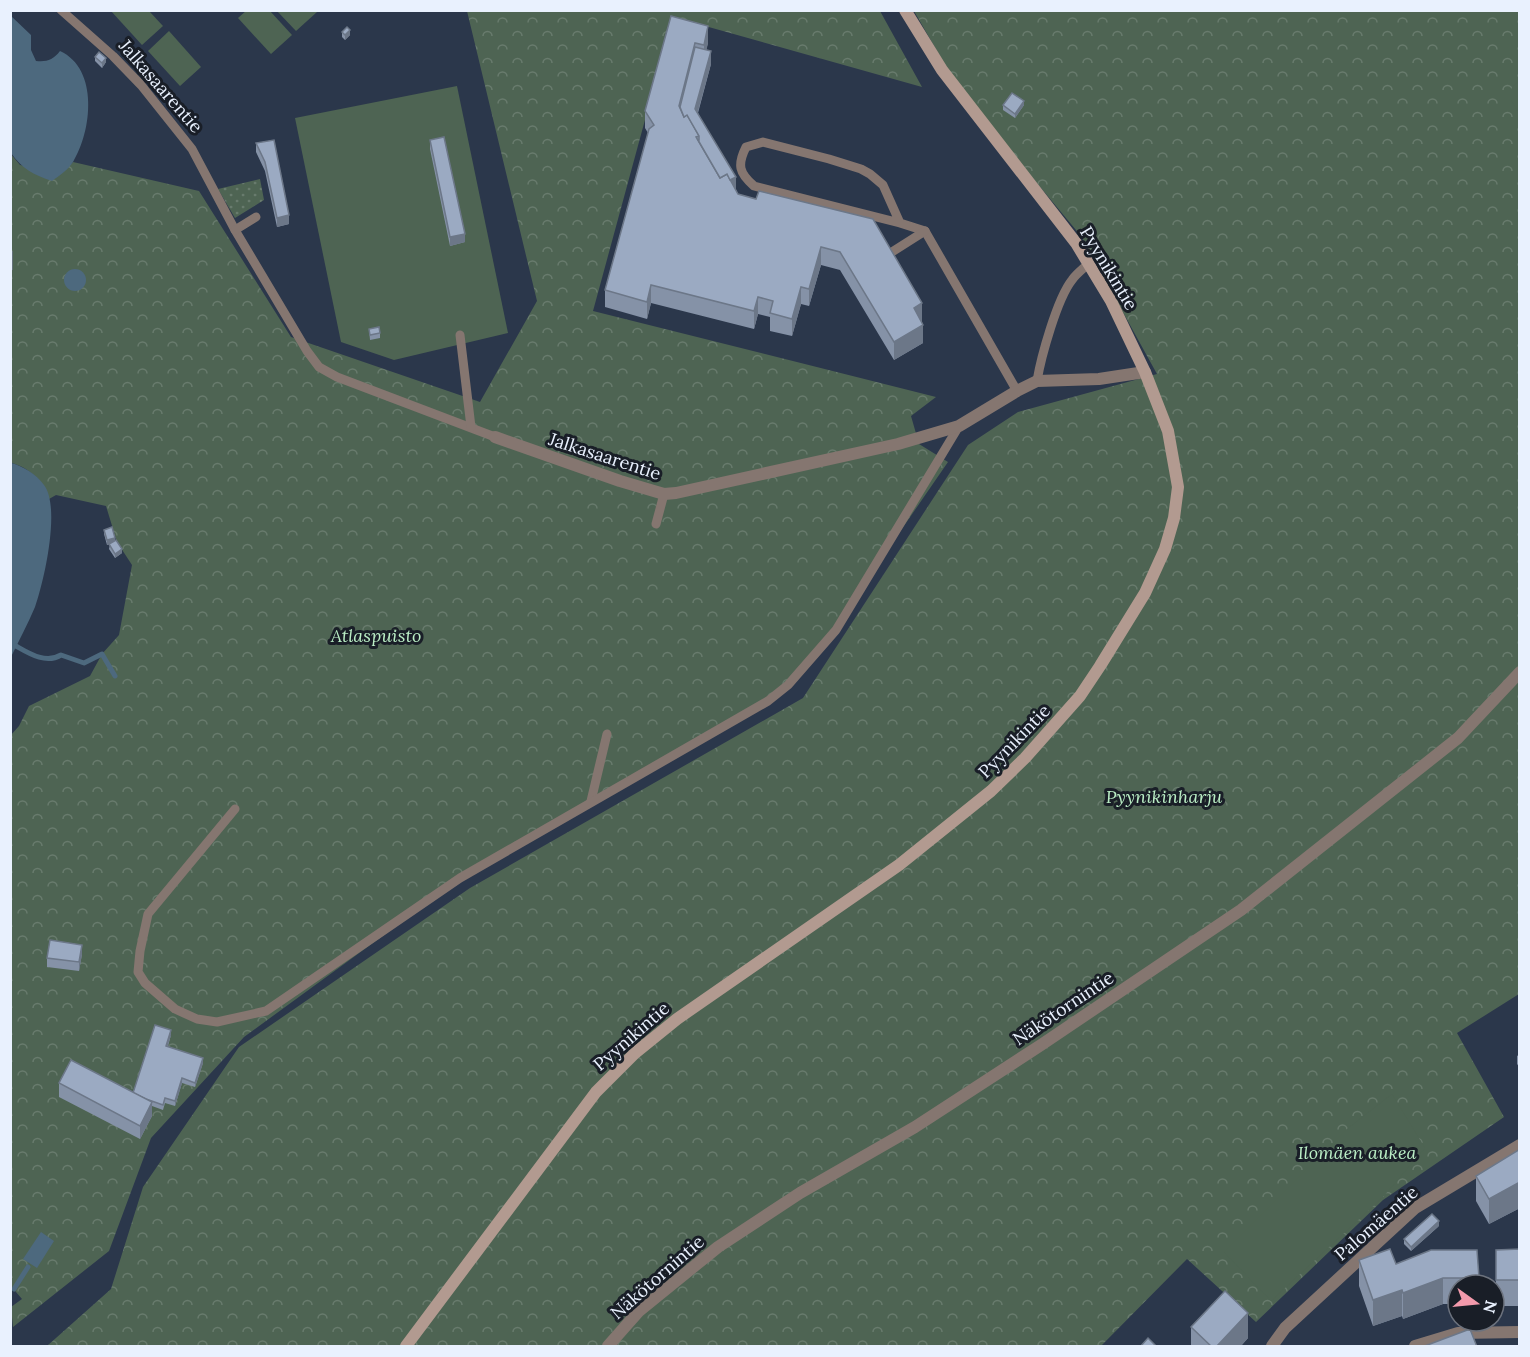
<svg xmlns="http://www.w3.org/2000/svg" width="1530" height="1357" viewBox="0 0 1530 1357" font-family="Lora,serif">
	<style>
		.grass { fill: url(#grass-dots) }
		.park { fill: url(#park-crowns) }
		.pitch { fill: #4e6453 }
		.water { fill: #4d697e }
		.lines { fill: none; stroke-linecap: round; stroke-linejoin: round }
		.stream { stroke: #4d697e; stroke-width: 5 }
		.lane { stroke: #857670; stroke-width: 9 }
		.street { stroke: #857670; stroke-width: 12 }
		.secondary { stroke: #b29a90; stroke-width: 12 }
		.wall { fill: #8592a7 }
		.shaded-wall { fill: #6c7788 }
		.building { fill: #9baac2; stroke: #6c7788; stroke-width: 1.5 }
		.labels { text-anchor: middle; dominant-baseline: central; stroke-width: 6; stroke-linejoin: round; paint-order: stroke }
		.street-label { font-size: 18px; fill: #e9f1fe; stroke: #191e27 }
		.park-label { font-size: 18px; font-style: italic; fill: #baeec5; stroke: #191e27 }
	</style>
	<defs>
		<pattern id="grass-dots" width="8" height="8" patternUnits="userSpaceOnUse" patternTransform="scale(1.5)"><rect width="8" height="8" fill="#4e6453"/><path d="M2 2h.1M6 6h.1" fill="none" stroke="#687b6d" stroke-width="1.8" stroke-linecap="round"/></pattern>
		<pattern id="park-crowns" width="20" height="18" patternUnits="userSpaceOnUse" patternTransform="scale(1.5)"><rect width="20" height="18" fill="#4e6453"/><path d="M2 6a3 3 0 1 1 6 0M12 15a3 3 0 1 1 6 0" fill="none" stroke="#687b6d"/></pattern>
	</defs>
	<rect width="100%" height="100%" fill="#2b374b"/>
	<!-- grass -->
	<path class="grass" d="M260,179L264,200L235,218L218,189Z"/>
	<!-- park -->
	<g class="park">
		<path d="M467,11H880L922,87L673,17L593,311L936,397L911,416L919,444L948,462L797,681L473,870L244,1037L151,1138L109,1251L13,1327L11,1307L22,1299L10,1285L11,735L19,726L29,706L90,676L102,654L119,635L132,565L117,542L106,506L56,495L49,499C43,481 29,467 11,463L10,153L20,165L63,172L73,162L199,191L291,337L480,402L537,301Z"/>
		<path d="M914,11H1519V994L1457,1033L1504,1117L1383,1200L1256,1322L1187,1259L1101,1346H47L111,1289L143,1187L239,1047L470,888L803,698L968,445L1018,412L1157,374L1081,236L960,91Z"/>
	</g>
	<!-- pitch -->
	<g class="pitch">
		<path d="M247,10L270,11L292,35L271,54L238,18Z"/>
		<path d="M315,10L317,12L296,31L277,11Z"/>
		<path d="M111,11H149L163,26L142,45Z"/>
		<path d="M169,31L201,67L180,86L148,51Z"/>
		<path d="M1519,80V114L1511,100V89Z"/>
		<path d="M457,86L508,333L394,360L341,342L295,118Z"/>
		<path d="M1392,1094L1425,1148L1383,1197L1271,1301L1224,1252L1347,1129Z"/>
	</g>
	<!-- water -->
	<g class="water">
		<path d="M11,16L31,35V50L36,61C47,62 53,60 60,51C99,69 92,131 73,162C68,170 60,175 52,181C34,175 22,169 11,153Z"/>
		<circle cx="75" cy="280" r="11"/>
		<path d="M11,463C23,466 36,474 44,485C61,507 44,582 35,607C28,624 19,640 11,657Z"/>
		<path d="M41,1232L54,1241L37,1268L23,1259Z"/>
	</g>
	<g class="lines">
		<!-- stream -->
		<g class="stream">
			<path d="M16,646C30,654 46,664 61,655L84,663L102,654L115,676"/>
			<path d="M14,1289L28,1267"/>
		</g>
		<!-- lane -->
		<g class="lane">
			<path d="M61,10L113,56L141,85L192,149L235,230L307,351L319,367L337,377L495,437"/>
			<path d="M900,223L883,185L870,174L861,169L829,159L763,142L746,147C737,165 739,173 754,186L900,223L925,231L1017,391"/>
			<path d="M235,230L256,217"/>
			<path d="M884,257L925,231"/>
			<path d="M460,335L471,427"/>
			<path d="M1037,381C1041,357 1057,299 1072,280C1076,274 1083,269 1088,264"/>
			<path d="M656,524L664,494"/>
			<path d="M591,801L607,734"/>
			<path d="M235,809L148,914L140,951L138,972L145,983L175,1009L197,1019L217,1022L266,1011L460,878L768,701L788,685L836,630L959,426"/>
		</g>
		<!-- street -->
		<g class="street">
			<path d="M495,437L620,481L664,494L676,493L898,444L959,426L1017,391L1037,381L1099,379L1145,372"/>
			<path d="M608,1346L639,1311L718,1247L800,1193L915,1127L1041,1045L1241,910L1458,738L1520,672"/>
			<path d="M1272,1346L1285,1328L1415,1208L1520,1145"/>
			<path d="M1415,1346L1458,1333L1520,1332"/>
		</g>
		<!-- secondary -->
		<path class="secondary" d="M406,1346L596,1092L635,1053L677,1019L899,865L991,791L1025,758L1080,696L1100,666L1145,593L1165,549L1174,518L1178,487L1168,431L1145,372L1111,301L1076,243L942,70L905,10"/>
	</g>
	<!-- wall -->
	<g class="wall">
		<path d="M708,26V43L706,50L711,64L698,113L738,194L756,199L873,219L922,321L923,343L894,360L840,270L821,265L809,306L801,304L792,336L770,331V317L758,314L754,329L651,303L647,319L605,307V290L648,133L645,128V111Z"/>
		<path d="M342,32L350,35L345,40L342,37Z"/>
		<path d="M95,57L106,62L102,68L95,61Z"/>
		<path d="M1003,105H1024L1015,118L1003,110Z"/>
		<path d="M274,140L289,224L277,227L265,171L256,152V143Z"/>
		<path d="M430,140L465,242L450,246L430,149Z"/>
		<path d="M369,329L380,333V338L370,340Z"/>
		<path d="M104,530L115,540L122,553L115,558L109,549L110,544L107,545L104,534Z"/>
		<path d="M82,954L79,971L47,967V958Z"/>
		<path d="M171,1035L168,1046L203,1063L195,1087L182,1083L175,1106L165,1103L163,1110L152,1106V1116L140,1139L59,1097V1083L133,1093Z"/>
		<path d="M1520,1054V1068L1517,1064V1056Z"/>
		<path d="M1520,1149V1208L1489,1224L1476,1201V1176Z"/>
		<path d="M1439,1226L1411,1251L1404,1244V1239Z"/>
		<path d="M1520,1249V1306H1496V1250Z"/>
		<path d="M1359,1260L1396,1264L1479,1278V1285H1458V1304H1443L1403,1319L1402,1316L1373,1326L1359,1286Z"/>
		<path d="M1191,1327L1248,1338L1240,1347H1191Z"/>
	</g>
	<!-- shaded-wall -->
	<g class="shaded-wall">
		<path d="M708,26V43L704,62V45Z"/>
		<path d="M350,30V35L345,40V35Z"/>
		<path d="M711,51V64L695,122V109Z"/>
		<path d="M106,58V62L102,68V63Z"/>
		<path d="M1024,101V105L1015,118V114Z"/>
		<path d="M736,177V191L729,181Z"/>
		<path d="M289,215V224L277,227V218Z"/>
		<path d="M465,234V242L450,246V237Z"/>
		<path d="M821,247V265L809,306V289Z"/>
		<path d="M651,285V303L647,319V302Z"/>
		<path d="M801,287V304L792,336V319Z"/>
		<path d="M758,297V314L754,329V311Z"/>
		<path d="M922,303V321L914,326V308Z"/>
		<path d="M923,325V343L894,360V342Z"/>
		<path d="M115,538V542L107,545V540Z"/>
		<path d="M122,549V553L115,558V554Z"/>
		<path d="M82,945V954L79,971V962Z"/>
		<path d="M171,1030V1035L166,1051V1046Z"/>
		<path d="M203,1058V1063L195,1087V1083Z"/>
		<path d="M182,1078V1083L175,1106V1101Z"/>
		<path d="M152,1102V1116L140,1139V1126Z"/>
		<path d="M1520,1182V1208L1489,1224V1199Z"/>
		<path d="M1439,1221V1226L1411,1251V1247Z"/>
		<path d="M1443,1278V1304L1403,1319V1293Z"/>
		<path d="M1402,1290V1316L1373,1326V1300Z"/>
		<path d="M1248,1313V1338L1240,1347H1216Z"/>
	</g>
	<!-- building -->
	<g class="building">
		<path d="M671,16L708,26L704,45L695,43L679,106L684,117L687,115L699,136L696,137L720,178L727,174L738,194L756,199L759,191L873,219L922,303L914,308L923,325L894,342L840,252L821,247L809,289L801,287L792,319L770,313L773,301L758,297L754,311L651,285L647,302L605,290L649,129L654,125L645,111Z"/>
		<path d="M347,27L350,30L345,35L342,32Z"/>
		<path d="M695,47L711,51L695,109L736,177L730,180L727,174L720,178L698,140H699V136L687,115L684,117L680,107Z"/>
		<path d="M99,52L106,58L102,63L95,57Z"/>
		<path d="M1012,93L1024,101L1015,114L1003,105Z"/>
		<path d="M444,137L465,234L450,237L430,140Z"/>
		<path d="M274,140L289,215L277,218L265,162L256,143Z"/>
		<path d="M10,252H12V269L10,268Z"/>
		<path d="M379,327L380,333L370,335L369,329Z"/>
		<path d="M112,527L115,538L107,540L104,530Z"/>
		<path d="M116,540L122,549L115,554L109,544Z"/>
		<path d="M50,940L82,945L79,962L47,958Z"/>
		<path d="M155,1025L171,1030L166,1046L203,1058L195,1083L182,1078L175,1101L165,1098L163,1105L146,1099L133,1093Z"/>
		<path d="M71,1060L152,1102L140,1126L59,1083Z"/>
		<path d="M1520,1149V1182L1489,1199L1476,1176Z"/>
		<path d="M1432,1214L1439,1221L1411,1247L1404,1239Z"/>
		<path d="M1390,1249L1396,1264L1431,1250H1477L1479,1278H1443L1403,1293L1402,1290L1373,1300L1359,1260Z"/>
		<path d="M1520,1249V1280H1496V1250Z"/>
		<path d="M1225,1291L1248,1313L1216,1347H1212L1191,1327Z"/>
		<path d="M1470,1329L1477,1347H1422Z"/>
		<path d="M1148,1338L1157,1347H1140Z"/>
	</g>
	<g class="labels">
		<!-- street labels -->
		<g class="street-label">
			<text transform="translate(161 86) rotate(49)">Jalkasaarentie</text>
			<text transform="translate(1109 268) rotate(59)">Pyynikintie</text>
			<text transform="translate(605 456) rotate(18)">Jalkasaarentie</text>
			<text transform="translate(1014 741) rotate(-46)">Pyynikintie</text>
			<text transform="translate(1063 1008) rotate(-34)">Näkötornintie</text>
			<text transform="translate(631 1036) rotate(-41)">Pyynikintie</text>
			<text transform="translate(1376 1223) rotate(-41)">Palomäentie</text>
			<text transform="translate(657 1277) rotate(-41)">Näkötornintie</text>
		</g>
		<!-- park labels -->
		<g class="park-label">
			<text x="376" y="635">Atlaspuisto</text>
			<text x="1164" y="796">Pyynikinharju</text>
			<text x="1357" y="1152">Ilomäen aukea</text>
		</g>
	</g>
	<!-- border -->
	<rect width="1530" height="1357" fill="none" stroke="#e9f1fe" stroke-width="24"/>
	<!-- north arrow -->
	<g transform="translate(1476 1303) rotate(105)"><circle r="28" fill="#191e27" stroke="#6c727d" stroke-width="1.5"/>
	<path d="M0-4.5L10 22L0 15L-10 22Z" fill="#f39aac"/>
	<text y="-9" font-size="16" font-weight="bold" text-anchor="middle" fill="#e9f1fe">N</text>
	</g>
</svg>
